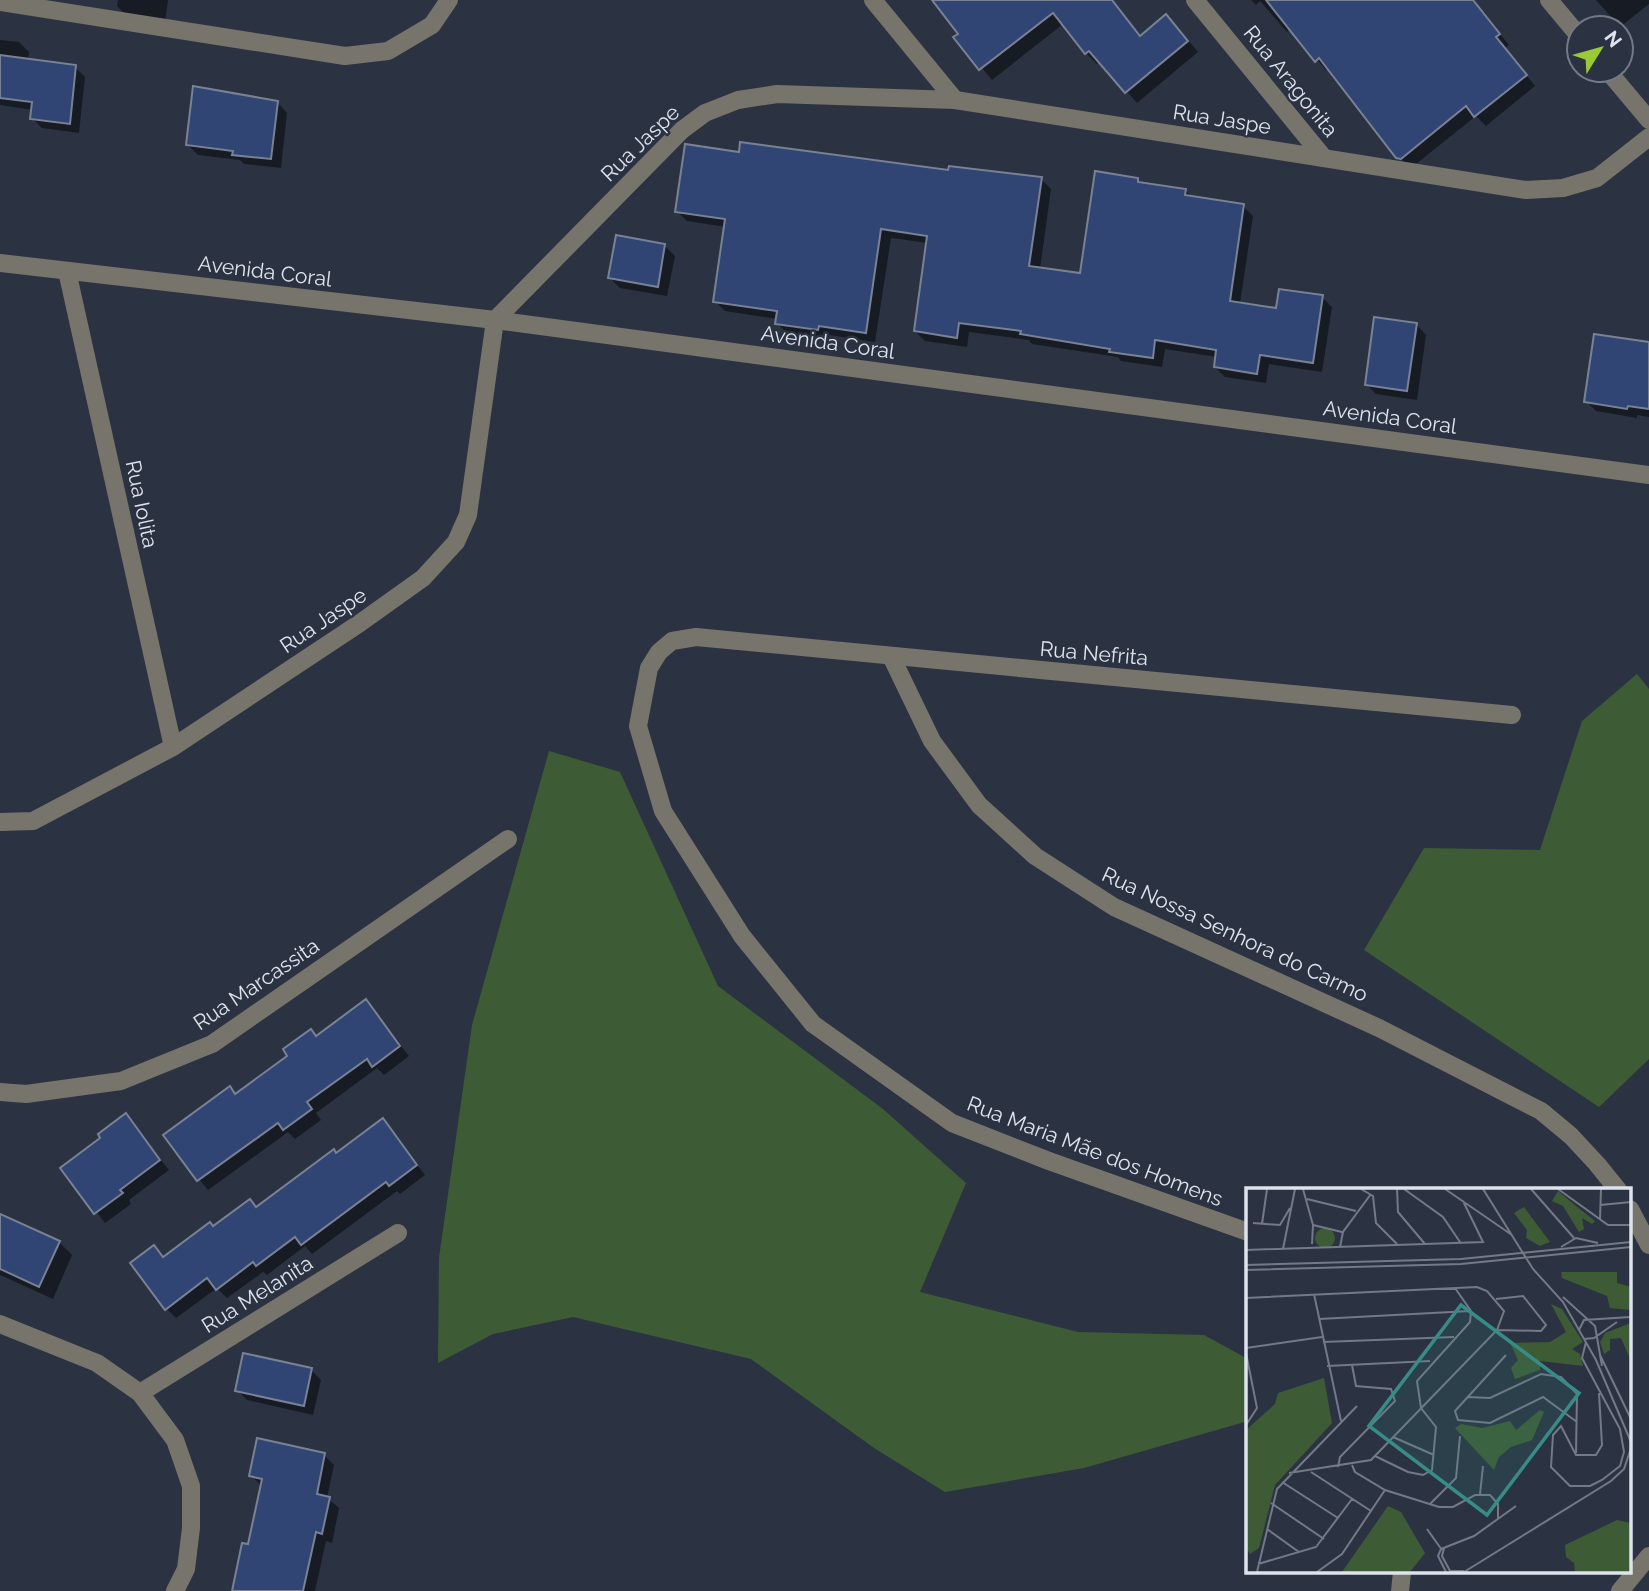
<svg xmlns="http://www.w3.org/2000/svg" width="1649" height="1591" viewBox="0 0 1649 1591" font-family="Raleway,sans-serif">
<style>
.green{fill:#3d5c35}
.shadow{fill:#0007}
.building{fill:#304574;stroke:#798295;stroke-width:2}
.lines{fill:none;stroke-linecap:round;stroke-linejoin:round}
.minor{stroke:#77746b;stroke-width:18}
.labels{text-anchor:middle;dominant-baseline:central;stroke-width:5;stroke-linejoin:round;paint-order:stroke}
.street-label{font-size:21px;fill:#dee3ed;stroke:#2b3342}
.inset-road{fill:none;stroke:#737986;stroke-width:2}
.view{fill:#388c87;fill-opacity:0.15;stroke:#388c87;stroke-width:3.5}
.inset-edge{fill:none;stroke:#dee3ed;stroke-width:3.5}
</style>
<rect width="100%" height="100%" fill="#2b3342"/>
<g class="green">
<path d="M1637,674L1649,689V1059L1599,1107L1364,950L1424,848L1540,850L1582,721Z"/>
<path d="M549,751L620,772L718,986L883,1109L966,1183L920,1292L1078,1332L1204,1335L1248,1359V1421L1084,1468L945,1492L874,1448L751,1359L573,1317L493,1334L438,1363L439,1258L472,1025Z"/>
</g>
<g class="shadow">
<path d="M118,0H168L165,21L128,17L117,6Z"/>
<path d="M934,0H1112L1141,37L1177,27L1198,52L1137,103L1100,61L1097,64L1086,53L1063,24L992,80L956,37L960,34Z"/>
<path d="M1251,0H1472L1509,45L1505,48L1535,86L1486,126L1476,116L1411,168L1408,167L1329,68L1326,70L1291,29L1287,32L1260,1L1256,5Z"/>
<path d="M1596,0H1649V4L1620,27Z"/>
<path d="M0,40L19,42L29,52L28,61L75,67L85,77L79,133L42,128L32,118L33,110L0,105Z"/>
<path d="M277,102L287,113L281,168L244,164L240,160L198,155L188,145Z"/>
<path d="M740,154L1041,179L1051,189L1040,269L1082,275L1137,179L1142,184L1185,190L1193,198L1243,206L1253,216L1240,304L1278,310L1322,297L1332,307L1322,372L1269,364L1266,383L1225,377L1215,367L1217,357L1165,349L1162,367L1121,361L1118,357L1032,344L1029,340L969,332L967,347L925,341L915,331L928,243L891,238L875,342L829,335L828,339L787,333L777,323L778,319L725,311L715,301L726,227L687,221L677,211Z"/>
<path d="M665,246L675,256L667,296L620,288L610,278Z"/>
<path d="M1417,325L1426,335L1417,400L1376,394L1366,384Z"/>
<path d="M1649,343V417L1637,415V418L1596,411L1586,401Z"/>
<path d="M366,1002L409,1056L384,1075L377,1068L316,1113L321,1120L295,1139L288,1132L208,1190L165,1136L236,1095Z"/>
<path d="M126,1116L169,1170L129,1200L131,1204L105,1223L62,1168L103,1138Z"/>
<path d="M383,1121L425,1175L400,1194L397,1191L312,1254L305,1246L267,1275L263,1272L227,1298L217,1288L176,1318L166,1308L154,1248L164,1258L213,1228L257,1208Z"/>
<path d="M0,1216L59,1242L72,1255L53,1299L0,1275Z"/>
<path d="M311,1370L321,1380L313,1415L247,1400L237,1390Z"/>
<path d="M324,1455L334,1465L327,1498L339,1508L332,1543L326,1541L315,1591H233L249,1546L262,1486L250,1475Z"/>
</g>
<g class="building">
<path d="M932,0H1112L1140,36L1166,14L1188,41L1125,93L1089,51L1085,54L1053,13L979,70L953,37L958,34Z"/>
<path d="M1266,0H1473L1500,34L1496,37L1527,75L1474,117L1466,106L1401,159L1396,158L1319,58L1315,62Z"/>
<path d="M0,55L76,65L70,124L30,119L32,102L0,98Z"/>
<path d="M193,86L278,101L271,159L232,155L233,151L186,145Z"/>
<path d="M740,142L948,170L949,166L1042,177L1029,266L1080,273L1095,171L1138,178V182L1186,189L1185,195L1244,204L1230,301L1276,308L1279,289L1323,295L1313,363L1260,355L1257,374L1214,367L1216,350L1155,340L1153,358L1109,352L1110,349L1020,334L1021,331L959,323L957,338L914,331L927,236L881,229L866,333L819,326L818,330L775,324L777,311L713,302L725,219L675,212L685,144L739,152Z"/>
<path d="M616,235L665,244L658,287L608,278Z"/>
<path d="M1374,317L1417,323L1407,391L1365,385Z"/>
<path d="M1594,334L1649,342V409L1628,406L1627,409L1584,402Z"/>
<path d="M366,999L400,1046L372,1067L367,1059L307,1102L312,1109L283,1130L278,1123L197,1181L163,1135L230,1086L235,1094L287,1056L283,1049L311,1029L316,1036Z"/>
<path d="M126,1113L160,1160L120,1190L123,1193L94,1214L60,1168L100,1138L98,1134Z"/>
<path d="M383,1118L417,1165L389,1186L386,1182L301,1245L295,1237L256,1266L253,1262L216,1290L207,1278L165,1310L130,1263L154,1245L163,1257L210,1222L213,1226L250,1199L256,1207L334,1149L336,1153Z"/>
<path d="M0,1214L60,1241L39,1287L0,1269Z"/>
<path d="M243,1353L312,1368L304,1406L235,1391Z"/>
<path d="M257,1438L325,1453L317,1494L330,1497L322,1534L316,1532L303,1591H232L242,1543L248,1544L262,1479L249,1476Z"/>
</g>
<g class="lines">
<g class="minor">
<path d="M873,0L955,100"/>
<path d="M1195,0L1324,158"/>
<path d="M1549,0L1579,36"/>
<path d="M0,2L345,56L388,51L432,25L449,0"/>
<path d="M1607,70L1649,120"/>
<path d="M0,263L495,320L1649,475"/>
<path d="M67,271L173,747"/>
<path d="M891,656L932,741L979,805L1035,856L1114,907L1379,1028L1541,1111L1571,1136L1597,1164L1618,1190"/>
<path d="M0,822L33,821L173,747L360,623L423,578L456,542L468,515L495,320L682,130L705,113L738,100L777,94L955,100L1526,190L1563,188L1597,178L1649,137"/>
<path d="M0,1092L26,1094L121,1081L212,1044L508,839"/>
<path d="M1630,1209L1649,1245"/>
<path d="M1248,1232L1049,1161L952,1123L813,1024L742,936L663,811L638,726L649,668L659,652L672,641L696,637L1512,715"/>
<path d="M0,1324L97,1363L140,1393L175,1440L191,1486V1528L186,1569L175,1591"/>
<path d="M140,1393L398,1233"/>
<path d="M1400,1591L1402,1572"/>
<path d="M1620,1591L1649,1556"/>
</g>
</g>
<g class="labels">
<g class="street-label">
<text transform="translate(1291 81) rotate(51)">Rua Aragonita</text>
<text transform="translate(1222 119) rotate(9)">Rua Jaspe</text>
<text transform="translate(640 143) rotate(-44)">Rua Jaspe</text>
<text transform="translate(265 271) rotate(7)">Avenida Coral</text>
<text transform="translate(828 342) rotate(8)">Avenida Coral</text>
<text transform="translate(1390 417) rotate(8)">Avenida Coral</text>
<text transform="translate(142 504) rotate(78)">Rua Iolita</text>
<text transform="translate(323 620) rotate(-34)">Rua Jaspe</text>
<text transform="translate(1094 653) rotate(5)">Rua Nefrita</text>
<text transform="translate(1235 934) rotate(25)">Rua Nossa Senhora do Carmo</text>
<text transform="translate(256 984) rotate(-34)">Rua Marcassita</text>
<text transform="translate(1095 1151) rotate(21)">Rua Maria Mãe dos Homens</text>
<text transform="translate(257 1294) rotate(-32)">Rua Melanita</text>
</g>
</g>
<g transform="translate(1246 1188)">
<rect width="385" height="385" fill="#2b3342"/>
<path d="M312,3L330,18L349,33L346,36L336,30L338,41L333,44L317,18L306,13ZM278,19L304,54L294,58L280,50L281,42L268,25ZM69 50a10 10 0 1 1 20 0a10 10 0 1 1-20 0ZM315,84H371V95L385,99V122L364,120L361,108L316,90ZM305,116L316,121L337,154L326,161L334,166L337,178L294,173V182L269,191L265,180L272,172L264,155L304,154L320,144ZM385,135V173L375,150L364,151V162L358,166L354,154L359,145ZM78,190L86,235L29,297L13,360L4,366L0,360V242L29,216L32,205ZM294,222L298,224L286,252L265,259L253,269L248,282L209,240L215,236L236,240L264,233L270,242ZM142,318L155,324L179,365L164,384H96ZM371,332L385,335V384H329L328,375L320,369L319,357Z" fill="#3d5c35"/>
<path class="inset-road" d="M57,1L67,37L66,56M115,1L127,8L130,35L151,56M151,1L152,24L179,56M158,1L197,29L214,54M199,1L266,47M237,1L287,81L317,114L350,172L385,254M285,1L328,50M312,1L362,37H385M61,11L110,23M354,17L385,14M354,31L355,1M7,35L34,37L44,20M16,36L21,1M67,37L96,44M94,59L97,44L125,6M315,59L330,50L352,55M37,61L49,1M0,62L237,54L217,13M0,77L215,71L385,54M0,82L215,76L385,59M68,106L95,233M317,109L349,138L356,178M0,110L231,99L241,103L258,123L251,142L125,272L43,285M250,111L277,108L300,137L295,143L251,142M73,131L224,123M333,142L338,132L384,129M338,151L348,150L371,134M77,154L208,149M340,154L336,170L374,241L378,264L374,278L356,292L344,298H324L305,279L307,247L315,238L330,267H350L356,257L353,205M0,160L76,149M0,165L11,220L0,237M260,167L209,223L212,232L244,235L297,209L331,234M354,167L385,231M81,178L184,173M221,209L244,210L295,186L315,189L331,206L330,265M147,249L188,267M129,268L162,284L177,287L186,282L190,239L175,220L171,193L224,134L225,123L209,100M106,277L109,284L139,302L193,319H207L229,307H244L252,316V331M92,279L94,269L149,213L145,201L110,198L106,177M65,284L125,323M36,294L92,330M234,306L237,278M25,315L78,351M184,316L210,290L214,248M21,341L53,364M181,341L196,362M198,360L196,368L204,383H218M195,361L228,348L270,318M195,361L192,368L200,384M12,376L70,359L106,311M11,384L31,301L111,218M71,384L96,366L139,302M218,384L365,293L378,281L385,260"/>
<path class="view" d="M215,117L333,205L241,327L123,238Z"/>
<rect width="385" height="385" class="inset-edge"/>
</g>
<g transform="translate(1600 49) rotate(53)"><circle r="33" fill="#2b3342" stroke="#737986" stroke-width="2"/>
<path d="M0-5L12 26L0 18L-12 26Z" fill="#98cb36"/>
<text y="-10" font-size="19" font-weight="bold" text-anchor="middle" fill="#dee3ed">N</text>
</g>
</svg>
